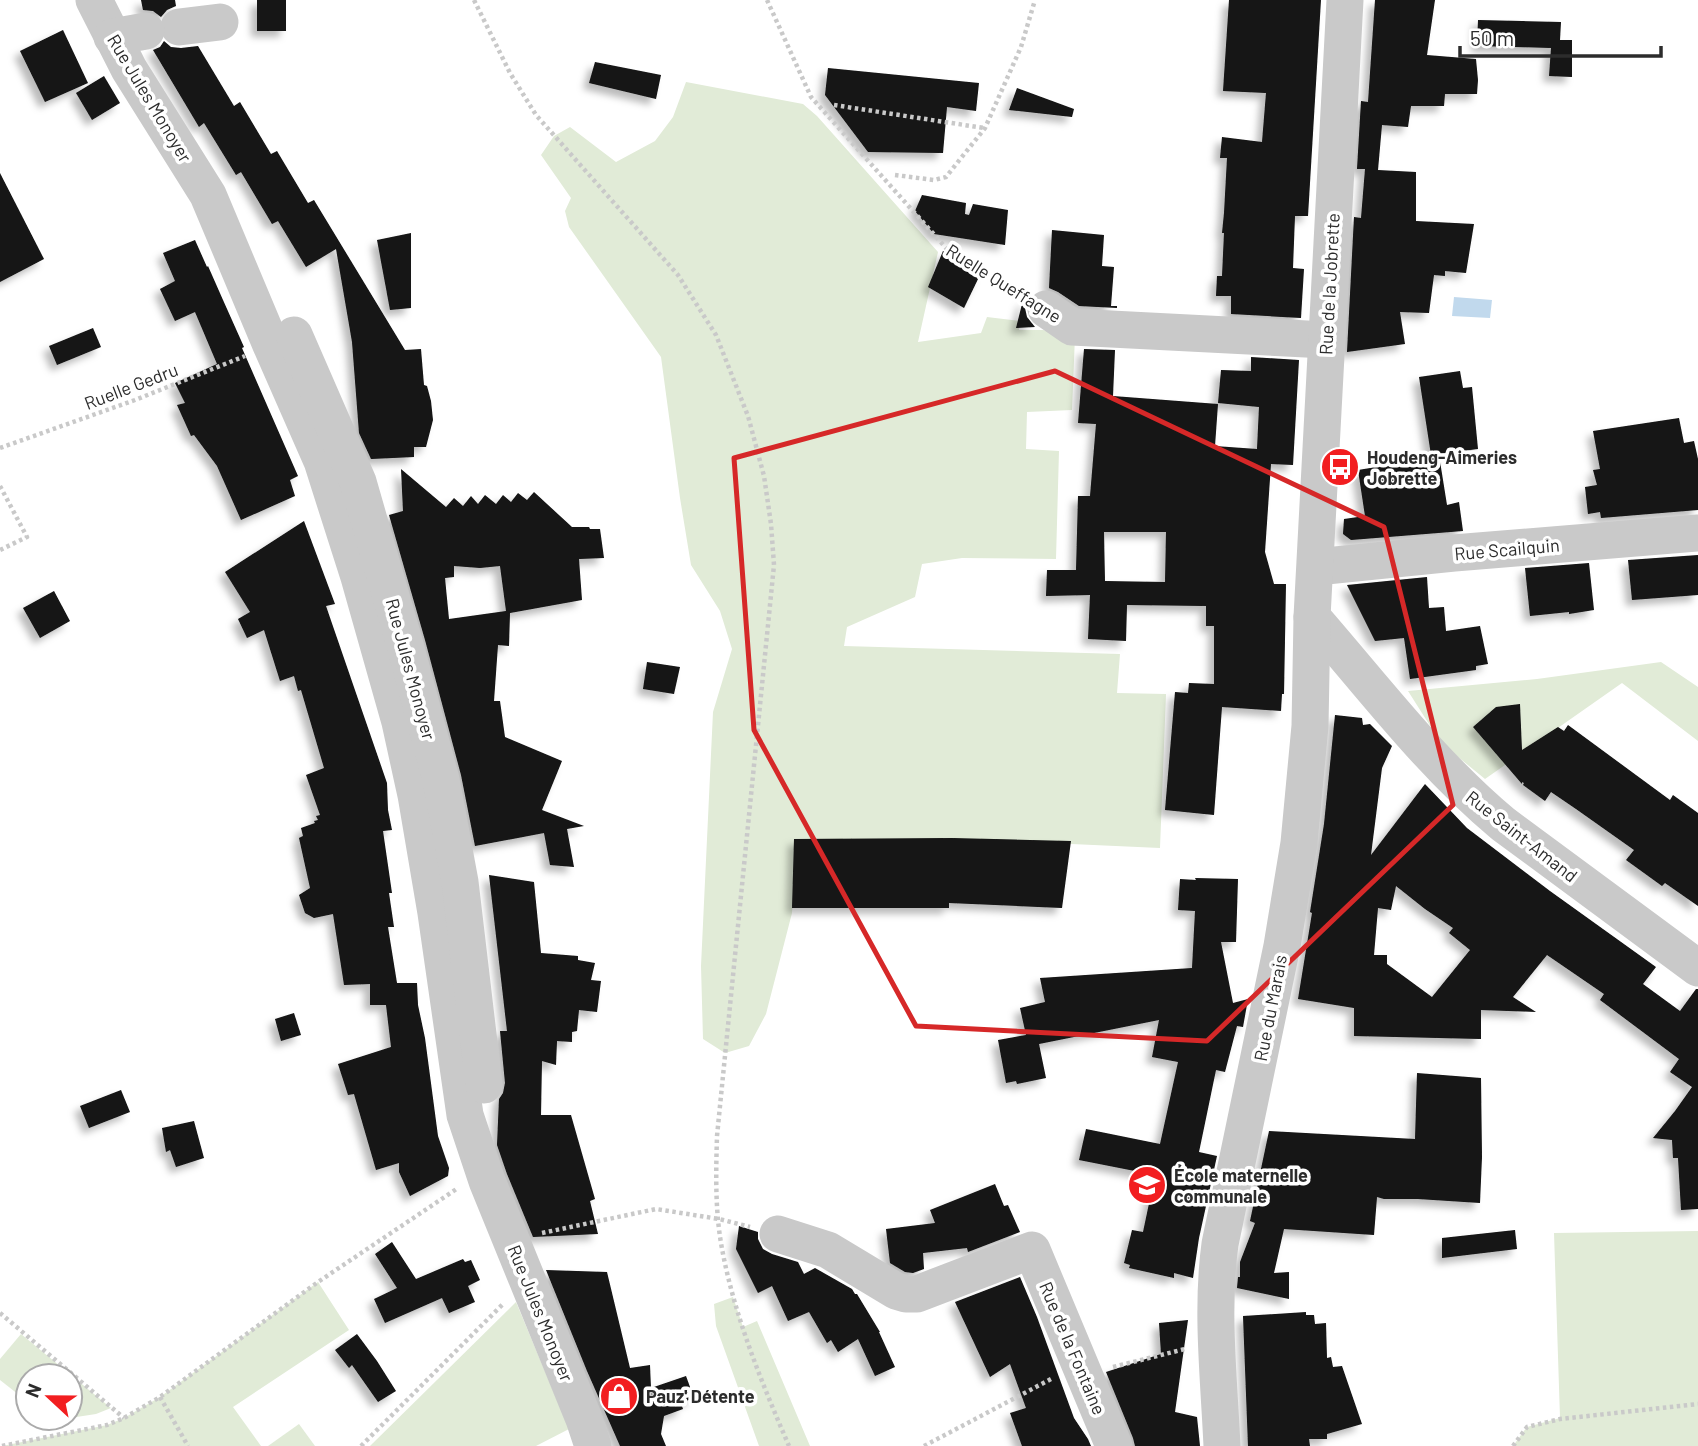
<svg xmlns="http://www.w3.org/2000/svg" width="1698" height="1446" viewBox="0 0 1698 1446" font-family="Barlow,sans-serif">
<style>
.green{fill:#e1ebd7}
.water{fill:#c1d9ed}
.building{fill:#131313;fill-rule:evenodd;filter:url(#shadow)}
.lines{fill:none;stroke-linecap:round;stroke-linejoin:round}
.path{stroke:#c9c9c9;stroke-width:4.5;stroke-dasharray:3.5 3.5;stroke-linecap:butt}
.minor{stroke:#c9c9c9;stroke-width:37}
.marked{fill:none;stroke:#d62828;stroke-width:5;stroke-linejoin:round}
.labels{text-anchor:middle;dominant-baseline:central;stroke-width:7;stroke-linejoin:round;paint-order:stroke}
.street-label{font-size:18px;fill:#2c2c2c;stroke:#fff}
.poi-label{font-size:18px;font-weight:bold;fill:#2c2c2c;stroke:#fff;text-anchor:start}
</style>
<defs>
<filter id="shadow"><feDropShadow dx="-6" dy="6" stdDeviation="3.5" flood-color="#0004"/></filter>
</defs>
<rect width="100%" height="100%" fill="#fff"/>
<g class="green">
<path d="M686,82L803,104L817,116L938,252L918,342L981,333L987,317L1020,321L1019,330H1043L1075,336L1072,410L1027,412L1026,449L1059,451L1056,559L962,558L922,564L915,597L847,627L844,646L1120,654L1117,693L1166,694L1160,848L958,839L797,845L792,913L766,1014L749,1046L725,1053L703,1039L701,966L713,712L732,649L720,611L691,565L680,498L661,357L569,227L565,211L571,198L541,155L554,136L570,127L616,162L655,141L673,117Z"/>
<path d="M1661,662L1698,687V741L1622,683L1485,779L1441,743L1408,691L1537,679Z"/>
<path d="M1698,1231V1446H1513L1527,1427L1560,1418L1554,1233Z"/>
<path d="M318,1282L349,1330L233,1407L261,1446H2L107,1425L124,1418L160,1397Z"/>
<path d="M733,1297L743,1327L757,1321L810,1446H759L716,1326L714,1304Z"/>
<path d="M516,1302L569,1429L536,1446H370Z"/>
<path d="M21,1334L111,1408L96,1414L70,1418V1376H28V1402L0,1380V1359Z"/>
<path d="M299,1424L315,1446H268Z"/>
</g>
<path class="water" d="M1454,297L1492,300L1490,318L1452,316Z"/>
<g class="building">
<path d="M141,0H175L176,6L167,10L161,17L153,11L143,10Z"/>
<rect x="257" y="0" width="29" height="31"/>
<path d="M1229,0H1321L1308,216H1295L1293,268L1304,269L1301,318L1231,314V296H1216L1217,276H1222L1224,233H1222L1224,213L1227,158H1220L1222,137L1262,142L1266,93L1223,91Z"/>
<path d="M1375,0H1435L1427,55L1476,59L1478,80L1477,94H1445L1444,106H1411L1408,127L1382,125L1378,170L1416,172V221L1474,224L1466,273L1445,271V276L1434,275L1429,313L1400,312L1405,344L1347,352L1354,217L1361,218L1365,169H1357L1361,101L1368,102Z"/>
<path d="M1478,20L1561,22L1560,40H1572V77L1549,76L1551,48L1477,46Z"/>
<path d="M63,30L88,83L45,102L20,51Z"/>
<path d="M164,41L171,47L181,48L198,46L234,106L240,102L271,154L277,151L308,203L314,200L405,350L421,349L424,385L427,386L431,401L433,420L426,447H414V457L371,459L359,433L352,342L336,249L306,267L278,221L272,224L241,172L236,175L204,123L199,127L153,50L160,47Z"/>
<path d="M595,62L661,75L656,99L589,83Z"/>
<path d="M828,68L979,83L976,111L947,107L943,153L868,152L825,95Z"/>
<path d="M104,76L120,103L92,120L76,93Z"/>
<path d="M1017,88L1074,109L1072,117L1009,110Z"/>
<path d="M0,173L44,259L0,282Z"/>
<path d="M922,195L966,203L965,214L969,215L973,204L1008,210L1005,245L934,234L915,211Z"/>
<path d="M1052,230L1104,235L1102,266L1114,267L1111,306H1117V308L1079,306L1058,292L1049,288Z"/>
<path d="M411,233V308L390,310L377,240Z"/>
<path d="M195,240L207,267L208,266L223,300L244,347L242,348L298,476L290,480L295,496L241,520L217,466L194,435L191,436L177,405L185,403L175,383L217,364L195,312L175,321L160,289L175,281L163,253Z"/>
<path d="M943,251L980,275L964,308L928,287Z"/>
<path d="M1023,300L1027,303L1025,308L1027,317L1035,327L1016,328Z"/>
<path d="M93,328L101,347L57,365L49,346Z"/>
<path d="M1084,349L1115,350L1113,396L1218,404L1215,446L1257,449L1259,407L1218,403L1221,370L1251,371V357L1299,360L1293,465L1271,464L1265,552L1274,584H1286L1284,694H1282L1281,711L1222,707L1214,815L1165,810L1175,692L1188,693L1189,683L1214,684V626H1206V606L1127,605L1126,641L1088,639L1090,595L1046,596L1047,570H1076L1078,496H1090L1096,424L1078,423ZM1104,532H1166L1165,582L1105,581Z"/>
<path d="M1460,371L1463,388L1472,387L1478,449L1431,455L1419,377Z"/>
<path d="M1679,418L1684,443L1694,441L1698,459V510L1601,518L1600,512L1588,514L1585,487L1597,485L1593,470L1600,469L1593,431Z"/>
<path d="M1439,455L1447,505L1459,502L1463,531L1351,540L1343,534L1344,519L1365,516L1358,470L1401,463V461Z"/>
<path d="M401,469L446,507L454,498L463,506L471,496L478,504L485,495L496,504L503,495L511,502L518,493L527,500L534,492L572,527H589L590,529H600L604,558L579,559L582,600L510,613L509,646L498,645L494,701H500L505,737L562,761L542,810L584,826L567,829L574,867L550,865L544,833L475,846L461,775L425,640L389,515L403,511ZM454,566L480,568L500,566L506,611L449,619L445,578L454,577Z"/>
<path d="M304,521L335,604L326,606L387,783L388,810L392,830L383,831L392,893H389L394,927H388L397,983H417L418,1005L425,1038L438,1136L449,1168L448,1176L410,1196L399,1172V1163L376,1170L354,1094L348,1095L338,1064L391,1047L386,1005H370V984L344,985L333,914L314,918L305,913L299,895L310,888L299,838L303,836L301,828L315,823L314,821L318,820L316,816L320,815L306,775L324,768L301,690L298,691L294,676L280,681L264,630L247,638L238,619L250,612L225,572Z"/>
<path d="M1698,555V595L1632,600L1628,560Z"/>
<path d="M1589,563L1594,610L1569,614V612L1530,616L1525,568Z"/>
<path d="M1427,577L1429,608L1444,607L1446,631L1480,626L1488,664L1476,666V670L1410,679L1404,638L1375,641L1347,585Z"/>
<path d="M54,591L70,621L40,638L23,608Z"/>
<path d="M647,662L680,667L674,694L643,689Z"/>
<path d="M1520,704L1522,750L1558,727L1564,731L1568,725L1670,800L1673,795L1698,813V906L1665,883L1662,886L1626,860L1634,850L1576,809L1551,792L1545,801L1523,785L1524,783L1522,782V784L1473,727L1496,707Z"/>
<path d="M1335,715L1362,718L1363,725L1370,724L1392,746L1382,768L1371,855L1425,784L1467,828L1550,891L1656,967L1643,984L1680,1011L1696,989H1698V1209L1681,1210L1678,1158H1673L1672,1140L1653,1138L1675,1111L1692,1087L1670,1072L1679,1059L1600,1000L1604,994L1547,955L1513,997L1536,1012L1481,1010V1039L1354,1036V1008L1298,999L1312,913L1310,912L1324,824ZM1396,886L1425,909L1453,928L1449,933L1470,950L1432,997L1387,964V955H1374L1378,908L1391,910Z"/>
<path d="M952,838L1071,841L1062,908L949,903V908H792L794,839Z"/>
<path d="M489,875L534,882L541,953L578,956V960L595,963L591,980L601,981L597,1012L579,1010L577,1031L572,1032V1042L557,1041L556,1065L542,1061L541,1115H571L595,1199L590,1201L598,1234L533,1237L507,1174L497,1145L499,1099L503,1093L505,1083L500,1031H507Z"/>
<path d="M1195,878L1238,879L1236,942H1221L1233,1003L1248,999L1243,1027L1237,1026L1225,1072L1216,1070L1204,1128L1199,1152L1217,1156L1199,1238L1193,1278L1174,1273V1278L1129,1268L1130,1265L1124,1263L1132,1230L1143,1232L1155,1175L1079,1160L1086,1129L1160,1144L1178,1062L1152,1057L1159,1020L1039,1044L1046,1078L1017,1084L1016,1081L1006,1083L998,1040L1026,1035L1020,1008L1045,1002L1040,978L1192,968L1195,911L1178,910L1180,879L1196,880Z"/>
<path d="M294,1013L301,1035L281,1041L275,1019Z"/>
<path d="M1417,1073L1481,1078L1482,1157L1480,1203L1418,1199H1384L1377,1197L1374,1235L1284,1229L1274,1273L1289,1272V1299L1237,1288L1238,1277H1240V1262L1255,1223L1250,1221L1269,1131L1415,1139Z"/>
<path d="M121,1090L130,1112L89,1128L80,1106Z"/>
<path d="M194,1121L204,1158L176,1167L170,1150L166,1152L162,1128Z"/>
<path d="M995,1184L1004,1206L1008,1205L1020,1232L968,1252L967,1248L923,1253L924,1269L913,1273L905,1272L890,1263L886,1229L935,1223L930,1210Z"/>
<path d="M739,1226L758,1232V1239L763,1249L772,1254L798,1262L804,1274L815,1268L852,1289L855,1294H857L880,1332H879L895,1367L875,1376L858,1339L838,1352L831,1340L827,1343L809,1312L788,1321L772,1286L758,1293L736,1249Z"/>
<path d="M1515,1230L1517,1249L1442,1258V1238Z"/>
<path d="M392,1242L416,1279L463,1259L465,1262L471,1260L480,1280L468,1286L475,1302L449,1313L442,1298L385,1323L374,1299L397,1288L375,1254Z"/>
<path d="M546,1270L607,1272L630,1368L650,1365L651,1388L686,1376L694,1398L681,1403L683,1409L664,1416L661,1434L666,1446H620L587,1371Z"/>
<path d="M1020,1277L1037,1317L1074,1418L1088,1439L1091,1446H1022L1010,1413L1026,1408L1010,1364L990,1377L955,1302Z"/>
<path d="M1306,1312V1315H1314L1315,1324L1326,1323L1327,1358L1331,1357L1333,1367L1342,1366L1362,1424L1327,1434V1439H1309L1310,1446H1248L1243,1316Z"/>
<path d="M1188,1320L1175,1412L1197,1417L1200,1446H1135L1133,1438L1106,1372L1161,1354L1159,1323Z"/>
<path d="M357,1334L377,1361L396,1391L378,1402L352,1365L349,1368L335,1350Z"/>
</g>
<g class="lines">
<g class="path">
<path d="M474,0L510,73L536,115L678,275L716,335L748,416L764,476L771,524L774,565L717,1136C716,1171 715,1208 721,1243C733,1313 761,1381 789,1446"/>
<path d="M767,0L811,97L947,249L1022,295"/>
<path d="M834,105L984,128"/>
<path d="M895,175L934,180L946,177L985,128L1021,47L1035,0"/>
<path d="M0,448L135,400L245,356"/>
<path d="M0,486L27,537L0,550"/>
<path d="M542,1233L656,1209L719,1219L750,1227"/>
<path d="M0,1313L124,1418"/>
<path d="M1113,1367L1185,1349"/>
<path d="M160,1397L188,1446"/>
<path d="M2,1446L107,1425L124,1418L160,1397L318,1282L458,1188"/>
<path d="M361,1446L504,1303"/>
<path d="M924,1446L1053,1378"/>
<path d="M1513,1446L1527,1427L1560,1419L1698,1404"/>
</g>
<g class="minor">
<path d="M94,0L129,69L208,195L271,345L322,461L359,577L400,722L416,795L436,913L465,1115L487,1181L584,1419L593,1446"/>
<path d="M179,27L220,22"/>
<path d="M112,37L146,31"/>
<path d="M1046,309L1072,327L1326,340"/>
<path d="M294,335L358,482L405,645L441,780L460,882L484,1085"/>
<path d="M1316,567L1454,553L1698,533"/>
<path d="M1312,617C1374,688 1430,763 1503,824L1698,968"/>
<path d="M778,1234L828,1250L896,1291L906,1294H917L1032,1250L1114,1446"/>
<path d="M1222,1446C1219,1379 1211,1310 1220,1244L1282,946L1299,843L1310,726L1312,617L1345,0"/>
</g>
</g>
<path class="marked" d="M1055,371L1384,527L1453,805L1207,1041L916,1026L754,730L734,458Z"/>
<defs>
<symbol id="bus-disc" viewBox="-11 -11 22 22"><circle r="9.5" fill="#f21e20" stroke="#fff"/><path d="M-5-6H5V4H4V6H2V4H-2V6H-4V4H-5ZM-3.5-4V0h7V-4ZM-3.5 1.2v1.5H-2V1.2ZM2 1.2v1.5H3.5V1.2Z" fill="#fff"/></symbol>
<symbol id="school-disc" viewBox="-11 -11 22 22"><circle r="9.5" fill="#f21e20" stroke="#fff"/><path d="M0-5L7-2L0 1L-7-2ZM-4 1L0 2.5L4 1V4Q0 6-4 4Z" fill="#fff"/></symbol>
<symbol id="shop-disc" viewBox="-11 -11 22 22"><circle r="9.5" fill="#f21e20" stroke="#fff"/><path d="M-5-2.5h2.3a2.7 3.5 0 0 1 5.4 0H5L5.5 6h-11ZM-1.5-2.5h3a1.5 2.3 0 0 0-3 0Z" fill="#fff"/></symbol>
</defs>
<g fill-rule="evenodd">
<use href="#bus-disc" x="1318" y="445" width="44" height="44"/>
<use href="#school-disc" x="1125" y="1163" width="44" height="44"/>
<use href="#shop-disc" x="597" y="1374" width="44" height="44"/>
</g>
<g class="labels">
<g class="street-label">
<text transform="translate(150 98) rotate(59)">Rue Jules Monoyer</text>
<text transform="translate(1004 283) rotate(32)">Ruelle Queffagne</text>
<text transform="translate(1329 284) rotate(-87)">Rue de la Jobrette</text>
<text transform="translate(131 386) rotate(-21)">Ruelle Gedru</text>
<text transform="translate(1507 549) rotate(-5)">Rue Scailquin</text>
<text transform="translate(411 669) rotate(75)">Rue Jules Monoyer</text>
<text transform="translate(1522 836) rotate(38)">Rue Saint-Amand</text>
<text transform="translate(1270 1008) rotate(-79)">Rue du Marais</text>
<text transform="translate(541 1313) rotate(68)">Rue Jules Monoyer</text>
<text transform="translate(1073 1348) rotate(67)">Rue de la Fontaine</text>
</g>
<g class="poi-label">
<text x="1367" y="457">Houdeng-Aimeries<tspan x="1367" dy="21">Jobrette</tspan></text>
<text x="1174" y="1175">École maternelle<tspan x="1174" dy="21">communale</tspan></text>
<text x="646" y="1396">Pauz' Détente</text>
</g>
</g>
<g transform="translate(49 1397) rotate(292)"><circle r="33" fill="#ffffff" stroke="#ababab" stroke-width="2"/>
<path d="M0-5L12 26L0 18L-12 26Z" fill="#f21e20"/>
<text y="-10" font-size="19" font-weight="bold" text-anchor="middle" fill="#2c2c2c">N</text>
</g>
<path d="M1460 46v10h201v-10" fill="none" stroke="#2c2c2c" stroke-width="3.5"/>
<text x="1470" y="46" font-size="21" fill="#2c2c2c" stroke="#ffffff" stroke-width="5" paint-order="stroke">50 m</text>
</svg>
